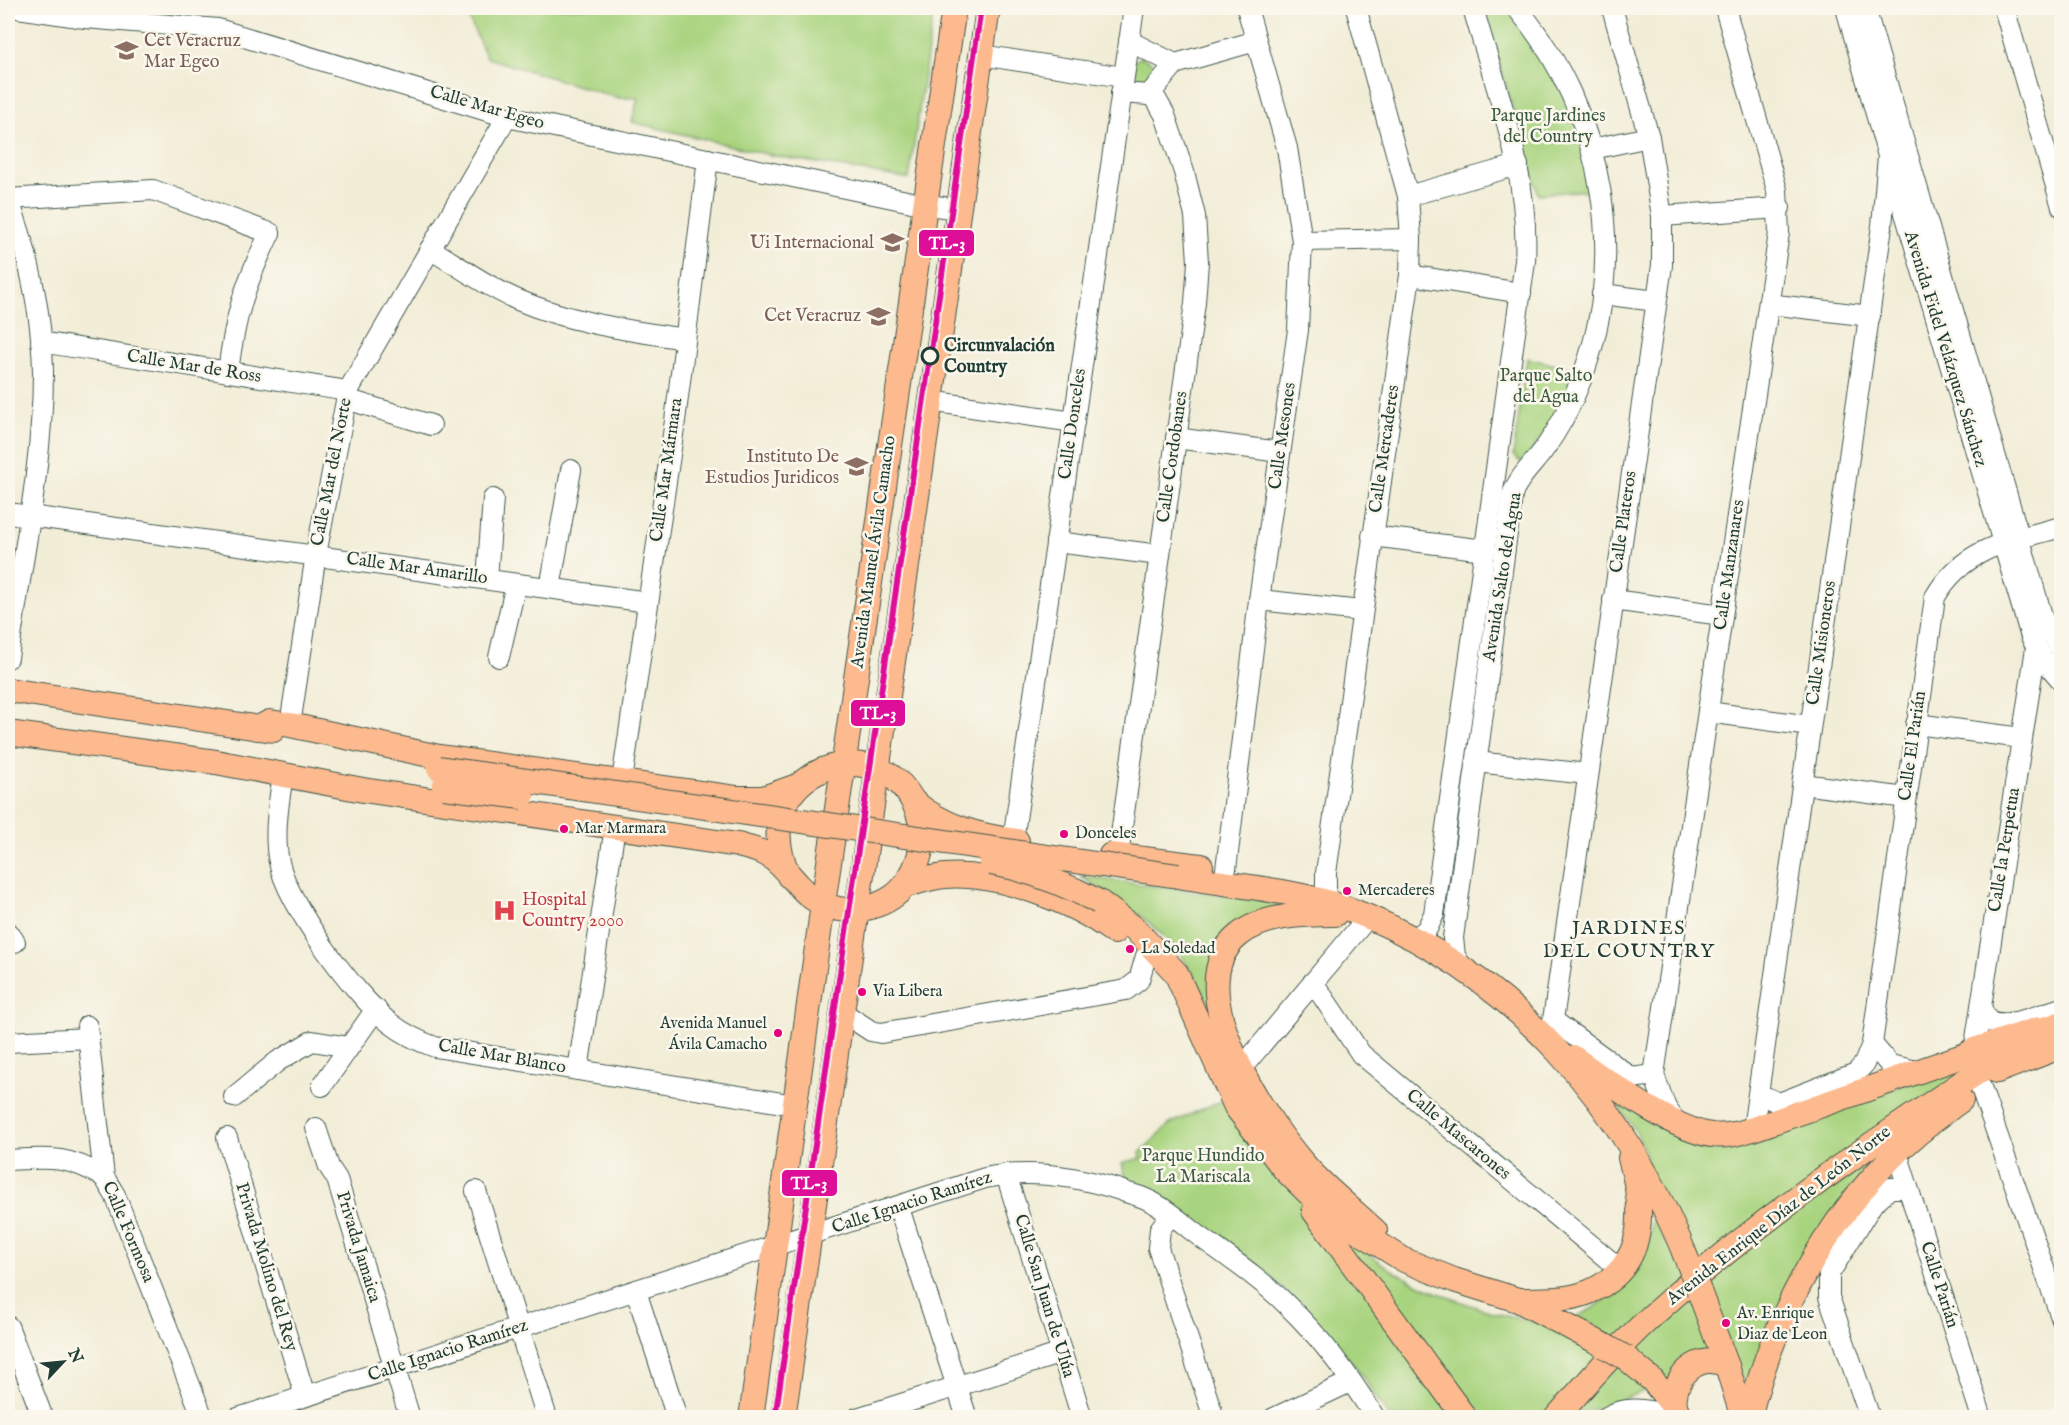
<svg xmlns="http://www.w3.org/2000/svg" width="2069" height="1425" viewBox="0 0 2069 1425" font-family="'IM FELL English',serif">
<style>
.green{fill:#a9d47f;stroke:#64885a;stroke-width:1.5}
.lines{fill:none;stroke-linecap:round;stroke-linejoin:round}
.minor-casing{stroke:#3f574c;stroke-width:22}
.major-casing{stroke:#3f574c;stroke-width:26}
.highway-casing{stroke:#3f574c;stroke-width:31}
.minor{stroke:#fff;stroke-width:20}
.major{stroke:#fcba8e;stroke-width:24}
.highway{stroke:#fcba8e;stroke-width:28}
.major-bridge-casing{stroke:#3f574c;stroke-width:26;stroke-linecap:butt}
.major-bridge{stroke:#fcba8e;stroke-width:24}
.metro-1-casing{stroke:#fbf7ec;stroke-width:10}
.metro-1{stroke:#dd0e98;stroke-width:6}
.stop-dot{fill:#fbf7ec;stroke:#1f3d34;stroke-width:3}
.bus-dot{fill:#e5007d;stroke:#fbf7ec;stroke-width:2}
.labels{text-anchor:middle;dominant-baseline:central;stroke-width:5;stroke-linejoin:round;paint-order:stroke}
.bus-label{font-size:16px;fill:#1f3d34;stroke:#fbf7ec;text-anchor:start}
.education-label{font-size:18px;fill:#785e54;stroke:#fbf7ec;text-anchor:end}
.street-label{font-size:18px;fill:#1f3d34;stroke:#fbf7ec}
.park-label{font-size:18px;fill:#3b5b43;stroke:#fbf7ec}
.stop-label{font-size:18px;font-weight:bold;fill:#1f3d34;stroke:#fbf7ec;text-anchor:start}
.health-label{font-size:18px;fill:#be3a42;stroke:#fbf7ec;text-anchor:start}
.neighbourhood-label{font-size:20px;letter-spacing:1.5px;fill:#1f3d34;stroke:#fbf7ec}
.line-badge{stroke:#fbf7ec;stroke-width:2}
.badge-label{font-size:16px;text-anchor:middle;font-weight:bold;fill:#fff}
</style>
<rect width="100%" height="100%" fill="#fbf7ec"/>
<filter id="ink" filterUnits="userSpaceOnUse"><feTurbulence type="fractalNoise" baseFrequency=".0167" numOctaves="2"/><feDisplacementMap in="SourceGraphic" scale="12" xChannelSelector="R" yChannelSelector="G"/><feConvolveMatrix kernelMatrix="1 2 1 2 8 2 1 2 1" color-interpolation-filters="sRGB"/></filter>
<filter id="wash" filterUnits="userSpaceOnUse"><feTurbulence type="fractalNoise" baseFrequency=".008" numOctaves="4" result="noise"/><feDisplacementMap in="SourceGraphic" scale="24" xChannelSelector="R" yChannelSelector="G"/><feGaussianBlur stdDeviation="1.35" result="paint"/><feColorMatrix in="noise" values="0 0 0 0 0 0 0 0 0 0 0 0 0 0 0 0 0 1.4 0 .05"/><feComposite in="paint" operator="in"/></filter>
<g filter="url(#wash)">
<rect width="100%" height="100%" fill="#f2edd7"/>
<g class="green">
<path d="M464,8H934L909,179L770,155L632,122L638,98H618L487,58Z"/>
<path d="M1483,8H1508L1523,23L1576,117L1592,190L1538,194Z"/>
<path d="M1141,57L1151,62L1158,72L1152,87L1132,86L1134,62Z"/>
<path d="M1527,358L1578,370L1560,414L1522,463L1513,456Z"/>
<path d="M1079,876L1260,900L1296,911L1232,932L1215,1017C1207,1001 1200,982 1189,967C1163,927 1120,899 1079,876Z"/>
<path d="M1963,1061L1971,1063L1853,1196L1750,1394L1735,1366L1671,1380L1602,1408L1550,1417H1389L1359,1371L1313,1316L1257,1265L1155,1195L1127,1184L1122,1163L1141,1158L1140,1153L1170,1124L1227,1098C1275,1153 1334,1237 1397,1273C1432,1293 1507,1322 1547,1322C1600,1323 1652,1261 1653,1210C1654,1192 1648,1166 1643,1148C1637,1125 1608,1095 1593,1078L1748,1142L1779,1133Z"/>
</g>
</g>
<g filter="url(#ink)">
<g class="lines">
<defs>
<g id="minor">
<path d="M18,8L85,18L218,29L507,117L921,204L958,209"/>
<path d="M1846,8L1888,156L2031,637L2043,659L2062,681"/>
<path d="M1865,8L2043,619L2062,652"/>
<path d="M2004,8L2062,207"/>
<path d="M1129,41L1175,64"/>
<path d="M981,55L1123,77"/>
<path d="M1149,95L1175,64L1256,41"/>
<path d="M1592,149L1649,137"/>
<path d="M1408,196L1518,165"/>
<path d="M8,198C28,252 42,314 43,372C43,467 21,564 8,658"/>
<path d="M8,199L153,190L270,233C245,284 235,315 228,372"/>
<path d="M1662,216L1780,208"/>
<path d="M1302,241L1411,239"/>
<path d="M430,249C459,266 487,287 518,300C572,323 628,330 685,339"/>
<path d="M1410,275L1521,293"/>
<path d="M1602,294L1656,301"/>
<path d="M1769,304L1870,316"/>
<path d="M41,342L348,391"/>
<path d="M346,399L431,425"/>
<path d="M930,401L1074,422"/>
<path d="M1176,438L1280,452"/>
<path d="M8,513L648,602"/>
<path d="M1372,536L1485,550"/>
<path d="M1056,542L1160,555"/>
<path d="M487,579L493,499"/>
<path d="M550,588L571,470"/>
<path d="M1259,600L1361,611"/>
<path d="M1613,600L1722,615"/>
<path d="M499,657L516,584"/>
<path d="M1708,712L1810,726"/>
<path d="M1916,724L2022,738"/>
<path d="M290,725L316,554L348,391L507,117"/>
<path d="M1476,762L1588,774"/>
<path d="M283,774C279,802 273,834 279,862C288,905 355,996 390,1023C404,1034 418,1041 435,1047L795,1105"/>
<path d="M622,781L675,421L708,159"/>
<path d="M1803,784L1906,798"/>
<path d="M1013,840L1134,8"/>
<path d="M1118,856L1195,303L1198,262L1195,216L1184,172L1165,115L1156,99L1149,95L1121,93"/>
<path d="M1226,869L1259,600L1298,330L1302,241L1287,148L1247,8"/>
<path d="M1326,895V873L1410,275L1411,239L1408,196L1356,8"/>
<path d="M8,932L15,942"/>
<path d="M1416,938L1427,929L1434,914L1525,261C1530,174 1496,90 1473,8"/>
<path d="M1463,968L1455,956L1453,938L1512,496C1517,478 1534,464 1545,448C1557,431 1568,411 1576,392C1632,264 1605,113 1517,8"/>
<path d="M1313,982L1361,1054L1621,1270"/>
<path d="M1981,1007C1983,1011 1985,1017 1988,1020C1999,1032 2047,1012 2062,1008"/>
<path d="M842,1012L871,1031L881,1033L1126,990L1139,980L1146,956"/>
<path d="M1554,1021L1632,1078L1654,1075"/>
<path d="M87,1026L104,1177L115,1195L203,1418"/>
<path d="M1550,1041L1662,265V216L1649,137L1612,8"/>
<path d="M8,1042L89,1038"/>
<path d="M1872,1044L1890,1065L1917,1071"/>
<path d="M1974,1052L2036,648"/>
<path d="M578,1070L615,827"/>
<path d="M1240,1070L1368,917"/>
<path d="M1980,1085L2062,1320"/>
<path d="M322,1086L376,1009"/>
<path d="M1759,1094L1779,1103L1787,1100L1856,1073L1864,1064L1872,1044L1935,597C1964,547 2009,541 2062,527"/>
<path d="M234,1097L278,1061L312,1041L349,1047"/>
<path d="M1677,1123L1666,1108L1654,1075L1779,233L1777,190L1725,8"/>
<path d="M316,1128L329,1167L337,1179L410,1418"/>
<path d="M1753,1129L1882,226L1888,156"/>
<path d="M227,1138L305,1396"/>
<path d="M1897,1153L1982,1418"/>
<path d="M8,1160C48,1158 67,1155 104,1177"/>
<path d="M1006,1174L1082,1418"/>
<path d="M476,1191L547,1418"/>
<path d="M899,1208L967,1418"/>
<path d="M1171,1215L1160,1229L1158,1248L1214,1418"/>
<path d="M636,1291L677,1418"/>
<path d="M8,1326L43,1418"/>
<path d="M238,1418L985,1178C1031,1169 1076,1176 1120,1190C1130,1194 1141,1196 1150,1201C1169,1210 1185,1226 1202,1238C1231,1259 1262,1280 1288,1306C1321,1338 1351,1378 1375,1418"/>
<path d="M857,1418L1062,1353"/>
<path d="M1274,1418L1350,1382"/>
<path d="M1605,1418C1630,1402 1654,1413 1682,1417"/>
<path d="M1870,1418L1829,1297V1274L1873,1203L1890,1188H1907"/>
</g>
<g id="major">
<path d="M8,690L273,730"/>
<path d="M258,728L270,722L290,725L439,757L736,798H763L797,786"/>
<path d="M8,733L216,762L363,790L738,845C748,848 759,850 768,855C795,873 802,903 839,909C863,913 894,903 907,882C921,861 927,838 918,813C884,719 739,772 789,876"/>
<path d="M914,802C945,827 978,836 1017,841"/>
<path d="M1111,855L1201,866"/>
<path d="M1178,876C1229,885 1294,890 1343,907C1511,968 1629,1107 1692,1272"/>
<path d="M904,886C918,882 931,877 945,876C997,872 1073,901 1114,932"/>
<path d="M1099,902L1134,928L1176,973L1236,1107L1285,1170L1328,1212L1404,1260L1454,1280L1518,1300L1605,1346"/>
<path d="M1335,914C1304,914 1264,915 1239,935C1175,985 1265,1119 1302,1162C1323,1187 1351,1208 1375,1231"/>
<path d="M1574,1058C1605,1080 1674,1131 1712,1135C1726,1137 1739,1133 1753,1129L1974,1052"/>
<path d="M1997,1071L2062,1046"/>
<path d="M1314,1211L1465,1418"/>
<path d="M1699,1291L1727,1366L1743,1418"/>
<path d="M1521,1300C1543,1299 1568,1301 1589,1292C1648,1267 1645,1209 1630,1158"/>
<path d="M1626,1358L1652,1380L1678,1412"/>
<path d="M1675,1407C1671,1377 1699,1350 1727,1366"/>
<path d="M751,1418L823,904L954,8"/>
<path d="M783,1418L988,8"/>
<path d="M1556,1418C1590,1379 1624,1340 1663,1306C1779,1202 1910,1118 2039,1031L2062,1023"/>
<path d="M1749,1418C1773,1319 1824,1223 1897,1152C1917,1133 1939,1116 1961,1100"/>
</g>
<path id="highway" d="M1974,1052L2039,1031"/>
</defs>
<use href="#minor" class="minor-casing"/>
<use href="#major" class="major-casing"/>
<use href="#highway" class="highway-casing"/>
<use href="#minor" class="minor"/>
<use href="#major" class="major"/>
<use href="#highway" class="highway"/>
<defs>
<g id="major-bridge">
<path d="M439,768L1178,876"/>
<path d="M444,787L522,797"/>
<path d="M991,863C1030,870 1064,883 1099,902"/>
<path d="M1692,1272L1699,1291"/>
<path d="M1605,1346L1626,1358"/>
</g>
</defs>
<use href="#major-bridge" class="major-bridge-casing"/>
<use href="#major-bridge" class="major-bridge"/>
<defs>
<path id="metro-1" d="M775,1418L981,8"/>
</defs>
<use href="#metro-1" class="metro-1-casing"/>
<use href="#metro-1" class="metro-1"/>
</g>
</g>
<defs>
<symbol id="university-bare" viewBox="-9 -9 18 18"><path d="M0-5L7-2L0 1L-7-2ZM-4 1L0 2.5L4 1V4Q0 6-4 4Z" fill="#8d6e63" stroke="#fbf7ec" stroke-width="2.5" paint-order="stroke"/></symbol>
<symbol id="hospital-bare" viewBox="-9 -9 18 18"><path d="M-5-5h3v3.5h4V-5h3V5h-3V1.5h-4V5h-3Z" fill="#e0444e" stroke="#fbf7ec" stroke-width="2.5" paint-order="stroke"/></symbol>
</defs>
<g fill-rule="evenodd">
<use href="#university-bare" x="110" y="34" width="33" height="33"/>
<use href="#university-bare" x="876" y="226" width="33" height="33"/>
<use href="#university-bare" x="862" y="300" width="33" height="33"/>
<use href="#university-bare" x="840" y="450" width="33" height="33"/>
<use href="#hospital-bare" x="488" y="894" width="33" height="33"/>
</g>
<circle class="stop-dot" cx="930" cy="356" r="8"/>
<g class="bus-dot">
<circle cx="564" cy="829" r="5"/>
<circle cx="1064" cy="834" r="5"/>
<circle cx="1347" cy="891" r="5"/>
<circle cx="1130" cy="949" r="5"/>
<circle cx="862" cy="992" r="5"/>
<circle cx="778" cy="1033" r="5"/>
<circle cx="1726" cy="1323" r="5"/>
</g>
<g class="labels">
<g class="bus-label">
<text x="575" y="829">Mar Marmara</text>
<text x="1075" y="834">Donceles</text>
<text x="1358" y="891">Mercaderes</text>
<text x="1141" y="949">La Soledad</text>
<text x="873" y="992">Via Libera</text>
<text x="767" y="1024" text-anchor="end">Avenida Manuel<tspan x="767" dy="21">Ávila Camacho</tspan></text>
<text x="1737" y="1314">Av. Enrique<tspan x="1737" dy="21">Diaz de Leon</tspan></text>
</g>
<g class="education-label">
<text x="144" y="41" text-anchor="start">Cet Veracruz<tspan x="144" dy="21">Mar Egeo</tspan></text>
<text x="874" y="243">Ui Internacional</text>
<text x="861" y="316">Cet Veracruz</text>
<text x="839" y="457">Instituto De<tspan x="839" dy="21">Estudios Juridicos</tspan></text>
</g>
<g class="street-label">
<text transform="translate(487 108) rotate(16)">Calle Mar Egeo</text>
<text transform="translate(1945 349) rotate(73)">Avenida Fidel Velázquez Sánchez</text>
<text transform="translate(194 367) rotate(9)">Calle Mar de Ross</text>
<text transform="translate(1073 424) rotate(-82)">Calle Donceles</text>
<text transform="translate(1283 436) rotate(-82)">Calle Mesones</text>
<text transform="translate(1385 449) rotate(-82)">Calle Mercaderes</text>
<text transform="translate(1173 457) rotate(-82)">Calle Cordobanes</text>
<text transform="translate(667 470) rotate(-82)">Calle Mar Mármara</text>
<text transform="translate(332 472) rotate(-79)">Calle Mar del Norte</text>
<text transform="translate(1624 522) rotate(-82)">Calle Plateros</text>
<text transform="translate(874 552) rotate(-82)">Avenida Manuel Ávila Camacho</text>
<text transform="translate(1730 565) rotate(-82)">Calle Manzanares</text>
<text transform="translate(417 569) rotate(8)">Calle Mar Amarillo</text>
<text transform="translate(1503 577) rotate(-81)">Avenida Salto del Agua</text>
<text transform="translate(1822 643) rotate(-82)">Calle Misioneros</text>
<text transform="translate(1913 746) rotate(-82)">Calle El Parián</text>
<text transform="translate(2005 850) rotate(-81)">Calle la Perpetua</text>
<text transform="translate(502 1057) rotate(10)">Calle Mar Blanco</text>
<text transform="translate(1458 1135) rotate(40)">Calle Mascarones</text>
<text transform="translate(912 1203) rotate(-18)">Calle Ignacio Ramírez</text>
<text transform="translate(1779 1216) rotate(-38)">Avenida Enrique Díaz de León Norte</text>
<text transform="translate(128 1232) rotate(67)">Calle Formosa</text>
<text transform="translate(358 1247) rotate(73)">Privada Jamaica</text>
<text transform="translate(266 1267) rotate(73)">Privada Molino del Rey</text>
<text transform="translate(1939 1285) rotate(72)">Calle Parián</text>
<text transform="translate(1044 1296) rotate(73)">Calle San Juan de Ulúa</text>
<text transform="translate(448 1351) rotate(-18)">Calle Ignacio Ramírez</text>
</g>
<g class="park-label">
<text x="1548" y="116">Parque Jardines<tspan x="1548" dy="21">del Country</tspan></text>
<text x="1546" y="376">Parque Salto<tspan x="1546" dy="21">del Agua</tspan></text>
<text x="1203" y="1156">Parque Hundido<tspan x="1203" dy="21">La Mariscala</tspan></text>
</g>
<g class="stop-label">
<text x="944" y="346">Circunvalación<tspan x="944" dy="21">Country</tspan></text>
</g>
<g class="health-label">
<text x="522" y="900">Hospital<tspan x="522" dy="21">Country 2000</tspan></text>
</g>
<g class="neighbourhood-label">
<text x="1629" y="928">JARDINES<tspan x="1629" dy="23">DEL COUNTRY</tspan></text>
</g>
</g>
<g class="line-badge">
<rect x="918" y="229" width="57" height="28" rx="6" fill="#dd0e98"/>
<rect x="850" y="699" width="56" height="28" rx="6" fill="#dd0e98"/>
<rect x="781" y="1169" width="57" height="28" rx="6" fill="#dd0e98"/>
</g>
<g class="badge-label">
<text x="947" y="249">TL-3</text>
<text x="878" y="719">TL-3</text>
<text x="809" y="1189">TL-3</text>
</g>
<rect width="2069" height="1425" fill="none" stroke="#fbf7ec" stroke-width="30"/>
<g transform="translate(63 1362) rotate(64)" stroke="#fbf7ec" stroke-width="4.5" paint-order="stroke">
<path d="M0-4.5L10 22L0 15L-10 22Z" fill="#1f3d34"/>
<text y="-9" font-size="16" font-weight="bold" text-anchor="middle" fill="#1f3d34">N</text>
</g>
</svg>
